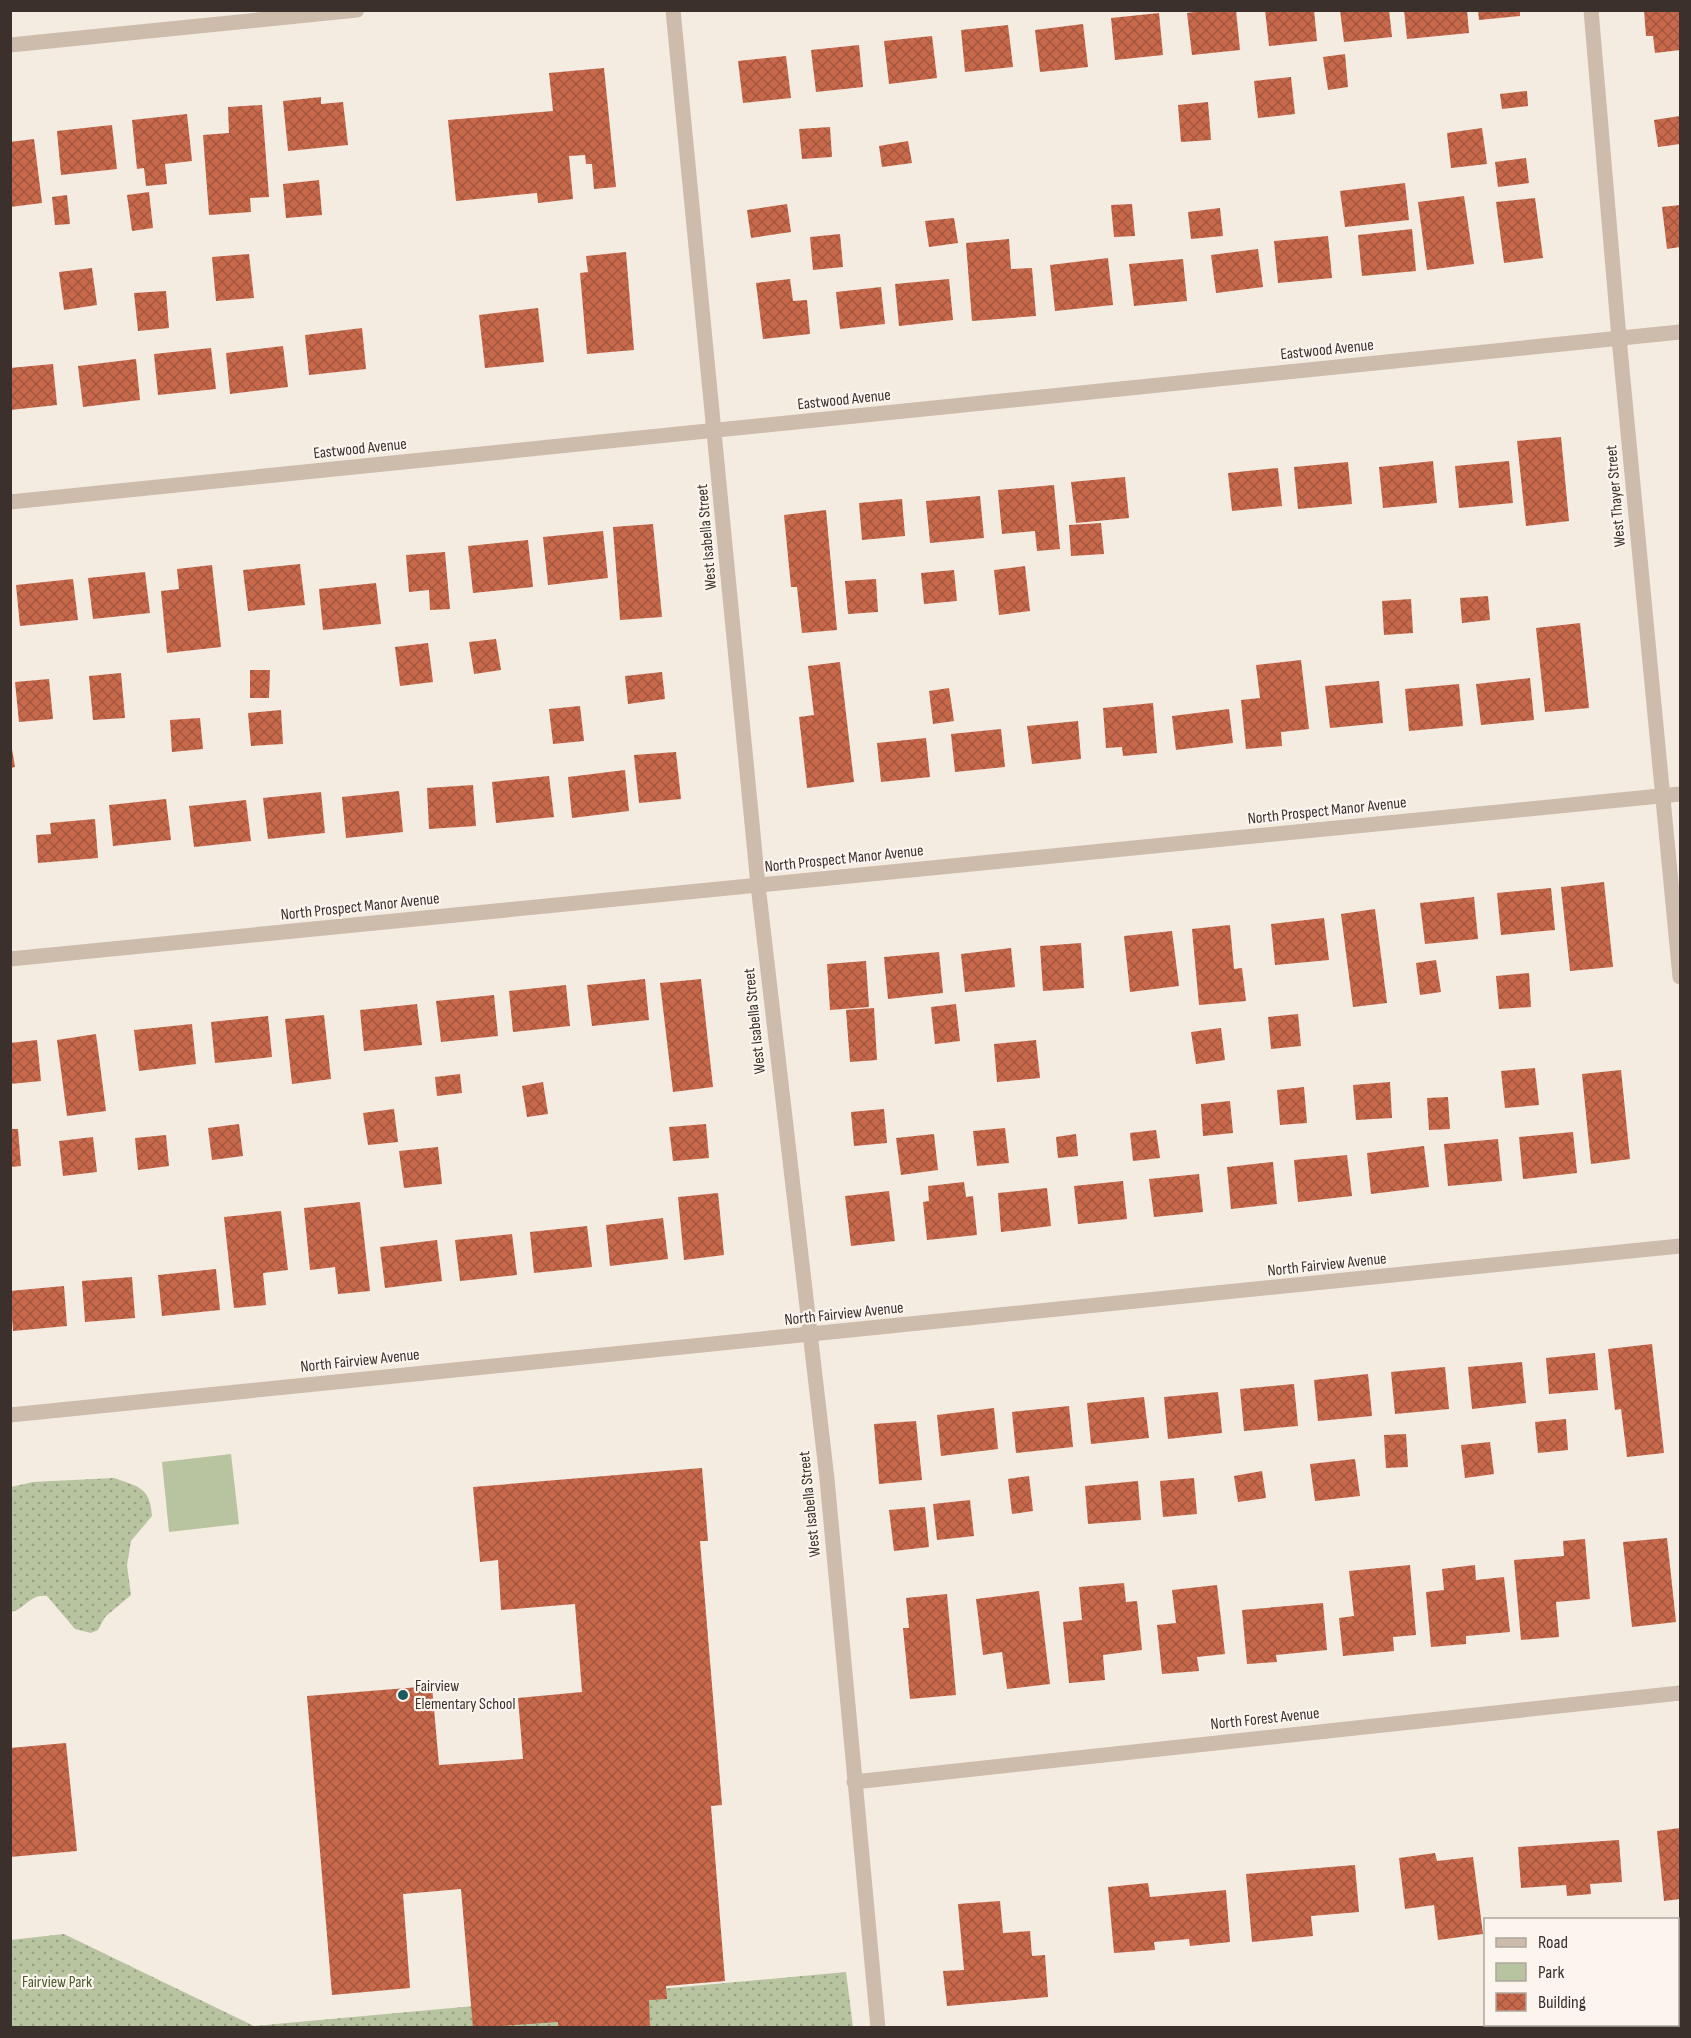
<svg xmlns="http://www.w3.org/2000/svg" width="1691" height="2038" viewBox="0 0 1691 2038" font-family="'Sofia Sans Condensed',sans-serif">
<style>
.green{fill:url(#green-dots)}
.pitch{fill:#b8c4a0}
.building{fill:url(#building-cross-hatch)}
.lines{fill:none;stroke-linecap:round;stroke-linejoin:round}
.minor{stroke:#cdbbac;stroke-width:15}
.poi-dot{fill:#1f5a5e;stroke:#fbf5ee;stroke-width:2}
.labels{text-anchor:middle;dominant-baseline:central;stroke-width:4.5;stroke-linejoin:round;paint-order:stroke}
.street-label{font-size:16px;fill:#3b302b;stroke:#fbf5ee}
.poi-label{font-size:16px;fill:#3b302b;stroke:#fbf5ee;text-anchor:start}
.park-label{font-size:16px;fill:#4a5a2e;stroke:#fbf5ee}
</style>
<defs>
<pattern id="green-dots" width="8" height="8" patternUnits="userSpaceOnUse" patternTransform="scale(1.5)"><rect width="8" height="8" fill="#b8c4a0"/><path d="M2 2h.1M6 6h.1" fill="none" stroke="#97a083" stroke-width="1.8" stroke-linecap="round"/></pattern>
<pattern id="building-cross-hatch" width="8" height="8" patternUnits="userSpaceOnUse" patternTransform="scale(1.5)"><rect width="8" height="8" fill="#c8694b"/><path d="M0 0l8 8M0 8l8-8" fill="none" stroke="#a4573f"/></pattern>
</defs>
<rect width="100%" height="100%" fill="#f4ebe1"/>
<g class="green">
<path d="M114,1478C139,1487 150,1487 152,1516L131,1541L127,1565L131,1595L105,1617L98,1630L91,1633L75,1629L47,1596C29,1594 26,1609 11,1612V1487L33,1482Z"/>
<path d="M64,1934L254,2026L846,1972L853,2027H11L10,1940Z"/>
</g>
<path class="pitch" d="M231,1454L239,1524L169,1532L162,1462Z"/>
<g class="building">
<path d="M1209,10H1236L1240,50L1192,55L1187,13Z"/>
<path d="M1265,10H1314L1317,41L1269,46Z"/>
<path d="M1340,10H1389L1392,37L1344,42Z"/>
<path d="M1404,10H1467L1469,33L1407,39Z"/>
<path d="M1478,10H1520V16L1479,20Z"/>
<path d="M1644,10H1680V50L1655,53L1653,36H1646Z"/>
<path d="M1159,13L1163,55L1115,60L1111,18Z"/>
<path d="M1083,24L1088,67L1040,72L1035,30Z"/>
<path d="M1008,25L1013,67L965,72L961,30Z"/>
<path d="M932,36L937,78L889,84L884,41Z"/>
<path d="M859,45L863,87L816,92L811,50Z"/>
<path d="M1345,54L1348,87L1328,90L1323,57Z"/>
<path d="M786,56L791,98L743,103L738,61Z"/>
<path d="M604,68L616,187L594,189L592,164H586L585,155L569,156L573,199L538,203L537,193L456,201L448,120L553,111L549,73Z"/>
<path d="M1291,77L1295,114L1258,118L1254,81Z"/>
<path d="M1527,91L1528,106L1502,109L1500,94Z"/>
<path d="M321,97V104L343,102L348,145L288,151L283,101Z"/>
<path d="M1208,102L1211,140L1181,142L1178,105Z"/>
<path d="M262,105L269,197L250,198L251,212L209,215L203,135L229,133L228,107Z"/>
<path d="M187,114L192,161L165,164L167,184L146,186L144,168L137,169L132,120Z"/>
<path d="M1680,116V144L1658,147L1654,120Z"/>
<path d="M112,125L117,169L61,175L57,131Z"/>
<path d="M830,127L832,157L802,159L799,129Z"/>
<path d="M1482,128L1487,164L1451,168L1447,133Z"/>
<path d="M34,139L42,203L10,207V142Z"/>
<path d="M908,141L912,163L882,167L879,146Z"/>
<path d="M1526,158L1529,183L1498,187L1495,162Z"/>
<path d="M319,180L322,215L286,218L283,184Z"/>
<path d="M1405,183L1409,220L1345,227L1340,191Z"/>
<path d="M149,192L153,228L132,231L127,195Z"/>
<path d="M67,195L70,224L55,225L52,197Z"/>
<path d="M1464,196L1474,264L1427,270L1418,202Z"/>
<path d="M1535,198L1543,258L1504,263L1496,202Z"/>
<path d="M787,204L791,232L751,238L747,210Z"/>
<path d="M1132,204L1135,236L1114,237L1111,205Z"/>
<path d="M1680,205V247L1667,249L1662,207Z"/>
<path d="M1220,208L1223,236L1191,239L1188,212Z"/>
<path d="M954,218L958,243L929,247L925,221Z"/>
<path d="M1412,229L1416,271L1362,276L1358,235Z"/>
<path d="M840,234L843,267L813,270L810,237Z"/>
<path d="M1328,236L1332,278L1278,283L1274,241Z"/>
<path d="M1009,239L1011,269L1032,268L1036,316L972,321L966,243Z"/>
<path d="M1258,249L1263,287L1216,293L1211,255Z"/>
<path d="M626,252L634,350L587,354L580,273L588,272L586,256Z"/>
<path d="M249,254L254,298L216,301L212,257Z"/>
<path d="M1108,258L1113,305L1055,311L1050,265Z"/>
<path d="M1183,259L1187,301L1134,306L1129,264Z"/>
<path d="M92,268L97,305L64,310L59,272Z"/>
<path d="M790,279L793,301L807,300L810,334L763,339L756,283Z"/>
<path d="M949,279L953,320L899,326L895,284Z"/>
<path d="M881,287L885,324L840,329L836,292Z"/>
<path d="M166,291L169,328L138,331L134,293Z"/>
<path d="M538,308L544,362L485,368L479,315Z"/>
<path d="M362,328L366,369L309,375L305,335Z"/>
<path d="M283,346L288,387L230,394L226,353Z"/>
<path d="M211,348L216,389L158,395L154,354Z"/>
<path d="M136,359L140,400L83,407L78,366Z"/>
<path d="M53,364L57,405L10,410V368Z"/>
<path d="M1561,437L1569,521L1526,526L1517,441Z"/>
<path d="M1433,461L1437,503L1383,508L1379,467Z"/>
<path d="M1509,461L1513,503L1459,508L1455,466Z"/>
<path d="M1348,462L1352,504L1298,509L1294,467Z"/>
<path d="M1278,468L1282,506L1232,511L1228,473Z"/>
<path d="M1125,477L1129,518L1076,523L1071,482Z"/>
<path d="M1054,485L1060,549L1037,551L1035,531L1002,534L998,490Z"/>
<path d="M980,496L984,538L930,543L926,501Z"/>
<path d="M902,499L905,536L862,540L859,503Z"/>
<path d="M826,510L837,630L802,633L797,587H791L784,515Z"/>
<path d="M1101,523L1104,554L1071,556L1069,525Z"/>
<path d="M653,524L662,617L620,620L613,527Z"/>
<path d="M603,531L608,578L548,585L543,537Z"/>
<path d="M528,540L533,587L473,593L468,546Z"/>
<path d="M445,552L450,609L430,610L429,590L409,592L406,555Z"/>
<path d="M300,564L305,605L248,611L243,570Z"/>
<path d="M212,565L221,647L167,653L161,591L179,589L177,569Z"/>
<path d="M1025,566L1030,611L999,615L994,570Z"/>
<path d="M954,570L957,601L924,604L921,573Z"/>
<path d="M145,572L150,613L93,619L88,578Z"/>
<path d="M73,579L78,620L20,626L16,585Z"/>
<path d="M876,579L878,612L848,614L845,581Z"/>
<path d="M376,583L381,624L323,630L319,589Z"/>
<path d="M1488,596L1490,620L1462,623L1460,598Z"/>
<path d="M1411,599L1413,633L1384,635L1382,601Z"/>
<path d="M1580,623L1589,708L1545,712L1536,628Z"/>
<path d="M496,639L501,670L474,674L469,642Z"/>
<path d="M428,643L433,682L400,686L395,647Z"/>
<path d="M1301,660L1309,729L1281,732L1282,746L1246,749L1241,700L1260,698L1256,665Z"/>
<path d="M840,662L854,782L807,788L799,717L814,715L808,666Z"/>
<path d="M250,670H270L269,698H250Z"/>
<path d="M662,672L665,699L628,704L625,676Z"/>
<path d="M121,673L125,718L93,720L89,676Z"/>
<path d="M1530,678L1534,720L1481,725L1476,684Z"/>
<path d="M49,679L53,719L19,722L15,682Z"/>
<path d="M1379,681L1383,723L1330,728L1325,686Z"/>
<path d="M1459,684L1463,726L1409,731L1405,689Z"/>
<path d="M949,688L954,721L933,724L929,691Z"/>
<path d="M1153,703L1157,753L1123,756L1122,747L1106,748L1103,708Z"/>
<path d="M580,706L584,741L553,744L549,709Z"/>
<path d="M1229,709L1233,743L1176,750L1172,716Z"/>
<path d="M281,710L283,744L251,746L248,713Z"/>
<path d="M200,718L203,749L172,752L170,720Z"/>
<path d="M1078,721L1081,759L1032,764L1027,726Z"/>
<path d="M1001,729L1005,767L955,772L951,734Z"/>
<path d="M10,737L15,767L10,768Z"/>
<path d="M926,738L930,777L881,782L877,743Z"/>
<path d="M676,752L681,799L639,803L634,755Z"/>
<path d="M625,770L629,811L572,818L568,777Z"/>
<path d="M549,776L554,817L496,823L492,782Z"/>
<path d="M473,785L476,826L429,829L427,788Z"/>
<path d="M399,791L403,832L346,838L342,797Z"/>
<path d="M321,792L325,833L268,839L263,798Z"/>
<path d="M166,799L171,840L113,846L109,805Z"/>
<path d="M246,800L251,841L194,847L189,806Z"/>
<path d="M95,819L98,858L38,863L36,835L51,834L50,823Z"/>
<path d="M1604,882L1613,967L1570,971L1561,887Z"/>
<path d="M1551,888L1555,930L1501,935L1497,893Z"/>
<path d="M1474,897L1478,939L1425,944L1420,903Z"/>
<path d="M1375,909L1387,1003L1353,1007L1341,914Z"/>
<path d="M1324,918L1329,960L1275,965L1271,924Z"/>
<path d="M1230,925L1234,969L1242,968L1246,1001L1199,1005L1192,929Z"/>
<path d="M1172,931L1179,986L1130,992L1124,936Z"/>
<path d="M1081,943L1084,988L1043,991L1040,946Z"/>
<path d="M1011,948L1015,987L965,992L961,954Z"/>
<path d="M939,952L943,993L888,999L884,957Z"/>
<path d="M1436,960L1441,992L1420,995L1416,963Z"/>
<path d="M866,961L869,1007L830,1010L827,964Z"/>
<path d="M1529,973L1531,1007L1499,1009L1496,976Z"/>
<path d="M645,979L649,1020L592,1026L587,985Z"/>
<path d="M701,979L713,1087L673,1092L660,983Z"/>
<path d="M566,985L570,1026L513,1032L509,991Z"/>
<path d="M494,995L498,1036L441,1042L436,1001Z"/>
<path d="M417,1004L422,1045L364,1051L360,1010Z"/>
<path d="M956,1004L960,1041L935,1044L931,1007Z"/>
<path d="M874,1008L877,1060L850,1062L846,1010Z"/>
<path d="M1298,1014L1301,1046L1271,1049L1268,1017Z"/>
<path d="M324,1015L331,1079L292,1084L285,1019Z"/>
<path d="M268,1016L272,1057L215,1063L211,1022Z"/>
<path d="M192,1024L196,1064L139,1071L134,1030Z"/>
<path d="M1221,1028L1225,1060L1196,1064L1191,1032Z"/>
<path d="M96,1034L106,1111L67,1116L57,1040Z"/>
<path d="M37,1040L41,1081L10,1084V1043Z"/>
<path d="M1036,1040L1040,1078L997,1082L994,1044Z"/>
<path d="M1535,1068L1539,1105L1505,1108L1501,1071Z"/>
<path d="M1621,1070L1630,1159L1591,1164L1582,1074Z"/>
<path d="M460,1074L462,1093L437,1096L435,1077Z"/>
<path d="M543,1082L548,1114L527,1117L522,1086Z"/>
<path d="M1390,1082L1392,1118L1356,1120L1353,1085Z"/>
<path d="M1304,1087L1307,1123L1280,1125L1277,1090Z"/>
<path d="M1448,1097L1450,1129L1429,1130L1427,1098Z"/>
<path d="M1230,1101L1233,1133L1203,1136L1201,1104Z"/>
<path d="M394,1109L398,1142L368,1145L363,1113Z"/>
<path d="M884,1109L887,1143L854,1146L851,1112Z"/>
<path d="M239,1124L243,1156L212,1160L208,1128Z"/>
<path d="M706,1124L709,1158L673,1161L669,1127Z"/>
<path d="M1005,1128L1009,1163L977,1166L973,1131Z"/>
<path d="M10,1129H18L21,1166L10,1167Z"/>
<path d="M1156,1130L1160,1158L1133,1161L1130,1133Z"/>
<path d="M1573,1132L1577,1173L1523,1179L1519,1137Z"/>
<path d="M934,1134L938,1170L901,1175L896,1138Z"/>
<path d="M1076,1134L1078,1156L1058,1158L1056,1137Z"/>
<path d="M166,1135L169,1166L138,1170L135,1138Z"/>
<path d="M93,1137L97,1172L63,1176L59,1141Z"/>
<path d="M1498,1139L1502,1181L1448,1186L1444,1144Z"/>
<path d="M1424,1146L1429,1187L1371,1194L1367,1153Z"/>
<path d="M438,1147L442,1184L404,1188L399,1151Z"/>
<path d="M1347,1155L1352,1196L1298,1202L1294,1160Z"/>
<path d="M1273,1162L1277,1204L1231,1209L1227,1167Z"/>
<path d="M1199,1174L1203,1212L1154,1217L1149,1179Z"/>
<path d="M1123,1181L1127,1219L1078,1224L1074,1186Z"/>
<path d="M964,1182L966,1197L973,1196L977,1235L927,1240L923,1202L929,1201L928,1186Z"/>
<path d="M1047,1188L1051,1226L1001,1232L998,1193Z"/>
<path d="M889,1191L895,1241L851,1246L845,1196Z"/>
<path d="M718,1193L724,1255L684,1260L678,1197Z"/>
<path d="M360,1202L370,1291L338,1294L335,1267L310,1270L304,1208Z"/>
<path d="M281,1211L288,1270L263,1273L266,1305L234,1308L224,1217Z"/>
<path d="M663,1218L668,1259L610,1266L606,1225Z"/>
<path d="M587,1226L592,1267L534,1273L530,1232Z"/>
<path d="M512,1234L517,1275L460,1281L455,1240Z"/>
<path d="M437,1240L442,1281L385,1288L380,1247Z"/>
<path d="M216,1269L220,1310L162,1316L158,1275Z"/>
<path d="M132,1277L135,1318L85,1322L82,1281Z"/>
<path d="M64,1286L67,1326L13,1331L10,1291Z"/>
<path d="M1652,1344L1664,1453L1627,1457L1621,1409L1615,1410L1608,1349Z"/>
<path d="M1595,1353L1598,1390L1549,1394L1546,1358Z"/>
<path d="M1522,1362L1526,1403L1472,1409L1468,1367Z"/>
<path d="M1445,1367L1449,1409L1395,1414L1391,1372Z"/>
<path d="M1368,1374L1372,1416L1318,1421L1314,1380Z"/>
<path d="M1294,1384L1298,1426L1244,1431L1240,1389Z"/>
<path d="M1218,1392L1222,1433L1168,1439L1164,1397Z"/>
<path d="M1144,1397L1149,1438L1091,1444L1087,1403Z"/>
<path d="M1069,1406L1073,1447L1016,1453L1012,1412Z"/>
<path d="M994,1408L998,1449L941,1456L937,1415Z"/>
<path d="M1566,1419L1568,1450L1538,1453L1535,1422Z"/>
<path d="M916,1421L922,1480L879,1484L874,1424Z"/>
<path d="M1406,1434L1408,1467L1386,1468L1384,1435Z"/>
<path d="M1490,1442L1494,1474L1465,1478L1461,1445Z"/>
<path d="M1355,1459L1360,1496L1315,1501L1310,1464Z"/>
<path d="M702,1468L708,1541H700L722,1805L711,1806L725,1981L666,1986L667,1999L649,2000L650,2027L558,2028V2022L473,2028L461,1889L403,1894L410,1988L332,1995L307,1696L432,1686L439,1765L523,1759L518,1698L582,1692L575,1604L501,1610L498,1560L480,1562L473,1487Z"/>
<path d="M1262,1471L1266,1498L1238,1502L1234,1476Z"/>
<path d="M1029,1476L1033,1511L1012,1514L1008,1479Z"/>
<path d="M1194,1478L1197,1514L1163,1517L1160,1481Z"/>
<path d="M1138,1481L1141,1520L1088,1524L1085,1486Z"/>
<path d="M970,1500L974,1536L937,1540L933,1504Z"/>
<path d="M925,1507L929,1547L894,1551L889,1510Z"/>
<path d="M1667,1538L1676,1622L1632,1627L1623,1542Z"/>
<path d="M1585,1539L1590,1599L1556,1602L1559,1637L1521,1640L1514,1560L1564,1556L1563,1541Z"/>
<path d="M1410,1565L1416,1635L1393,1637L1394,1651L1343,1656L1339,1618L1354,1616L1349,1571Z"/>
<path d="M1475,1565L1476,1580L1504,1577L1510,1632L1466,1636V1644L1431,1647L1426,1592L1444,1590L1442,1569Z"/>
<path d="M1124,1583L1126,1602L1137,1601L1142,1650L1103,1655L1105,1680L1069,1683L1063,1622L1082,1620L1079,1587Z"/>
<path d="M1217,1585L1225,1654L1197,1657L1199,1671L1162,1674L1157,1625L1176,1623L1172,1590Z"/>
<path d="M1039,1591L1050,1684L1007,1689L1002,1652L983,1655L976,1599Z"/>
<path d="M947,1594L956,1695L910,1699L903,1628H909L906,1598Z"/>
<path d="M1323,1603L1327,1650L1276,1655L1277,1662L1247,1664L1242,1610Z"/>
<path d="M66,1743L77,1851L10,1857V1748Z"/>
<path d="M1680,1828V1899L1664,1901L1657,1831Z"/>
<path d="M1619,1840L1622,1882L1590,1884L1591,1894L1567,1896L1566,1885L1521,1888L1518,1847Z"/>
<path d="M1435,1853L1437,1861L1473,1857L1483,1934L1438,1940L1434,1905L1405,1909L1399,1858Z"/>
<path d="M1355,1865L1359,1912L1311,1916L1313,1936L1252,1942L1246,1874Z"/>
<path d="M1148,1883L1150,1897L1226,1890L1230,1942L1190,1946L1189,1939L1154,1942L1155,1950L1114,1953L1108,1887Z"/>
<path d="M1000,1901L1003,1933L1030,1931L1032,1956L1045,1955L1048,1997L947,2006L943,1971L964,1970L958,1904Z"/>
</g>
<g class="lines">
<g class="minor">
<path d="M673,10L758,885L827,1479L878,2028"/>
<path d="M1591,10L1619,338L1680,977"/>
<path d="M10,45L357,10"/>
<path d="M10,502L1680,332"/>
<path d="M10,959L1680,794"/>
<path d="M10,1415L1680,1246"/>
<path d="M854,1782L1680,1693"/>
</g>
</g>
<circle class="poi-dot" cx="403" cy="1695" r="6"/>
<g class="labels">
<g class="street-label">
<text transform="translate(1327 350) rotate(-6)">Eastwood Avenue</text>
<text transform="translate(844 400) rotate(-6)">Eastwood Avenue</text>
<text transform="translate(360 449) rotate(-6)">Eastwood Avenue</text>
<text transform="translate(1616 496) rotate(-95)">West Thayer Street</text>
<text transform="translate(707 537) rotate(-95)">West Isabella Street</text>
<text transform="translate(1327 811) rotate(-6)">North Prospect Manor Avenue</text>
<text transform="translate(844 859) rotate(-6)">North Prospect Manor Avenue</text>
<text transform="translate(360 907) rotate(-6)">North Prospect Manor Avenue</text>
<text transform="translate(755 1021) rotate(-96)">West Isabella Street</text>
<text transform="translate(1327 1265) rotate(-6)">North Fairview Avenue</text>
<text transform="translate(844 1314) rotate(-6)">North Fairview Avenue</text>
<text transform="translate(360 1361) rotate(-6)">North Fairview Avenue</text>
<text transform="translate(810 1504) rotate(-96)">West Isabella Street</text>
<text transform="translate(1265 1719) rotate(-6)">North Forest Avenue</text>
</g>
<g class="poi-label">
<text x="415" y="1686">Fairview<tspan x="415" dy="18">Elementary School</tspan></text>
</g>
<g class="park-label">
<text x="57" y="1982">Fairview Park</text>
</g>
</g>
<rect width="1691" height="2038" fill="none" stroke="#3b302b" stroke-width="24"/>
<rect x="1484" y="1918" width="195" height="108" fill="#fbf5ee" stroke="#aea6a0" stroke-width="1.5"/>
<rect x="1496" y="1938" width="30" height="9" fill="#cdbbac" stroke="#aea6a0" stroke-width="1.5"/>
<text x="1538" y="1948" font-size="18" fill="#3b302b">Road</text>
<rect x="1496" y="1963" width="30" height="18" fill="#b8c4a0" stroke="#aea6a0" stroke-width="1.5"/>
<text x="1538" y="1978" font-size="18" fill="#3b302b">Park</text>
<rect x="1496" y="1993" width="30" height="18" fill="url(#building-cross-hatch)" stroke="#aea6a0" stroke-width="1.5"/>
<text x="1538" y="2008" font-size="18" fill="#3b302b">Building</text>
</svg>
